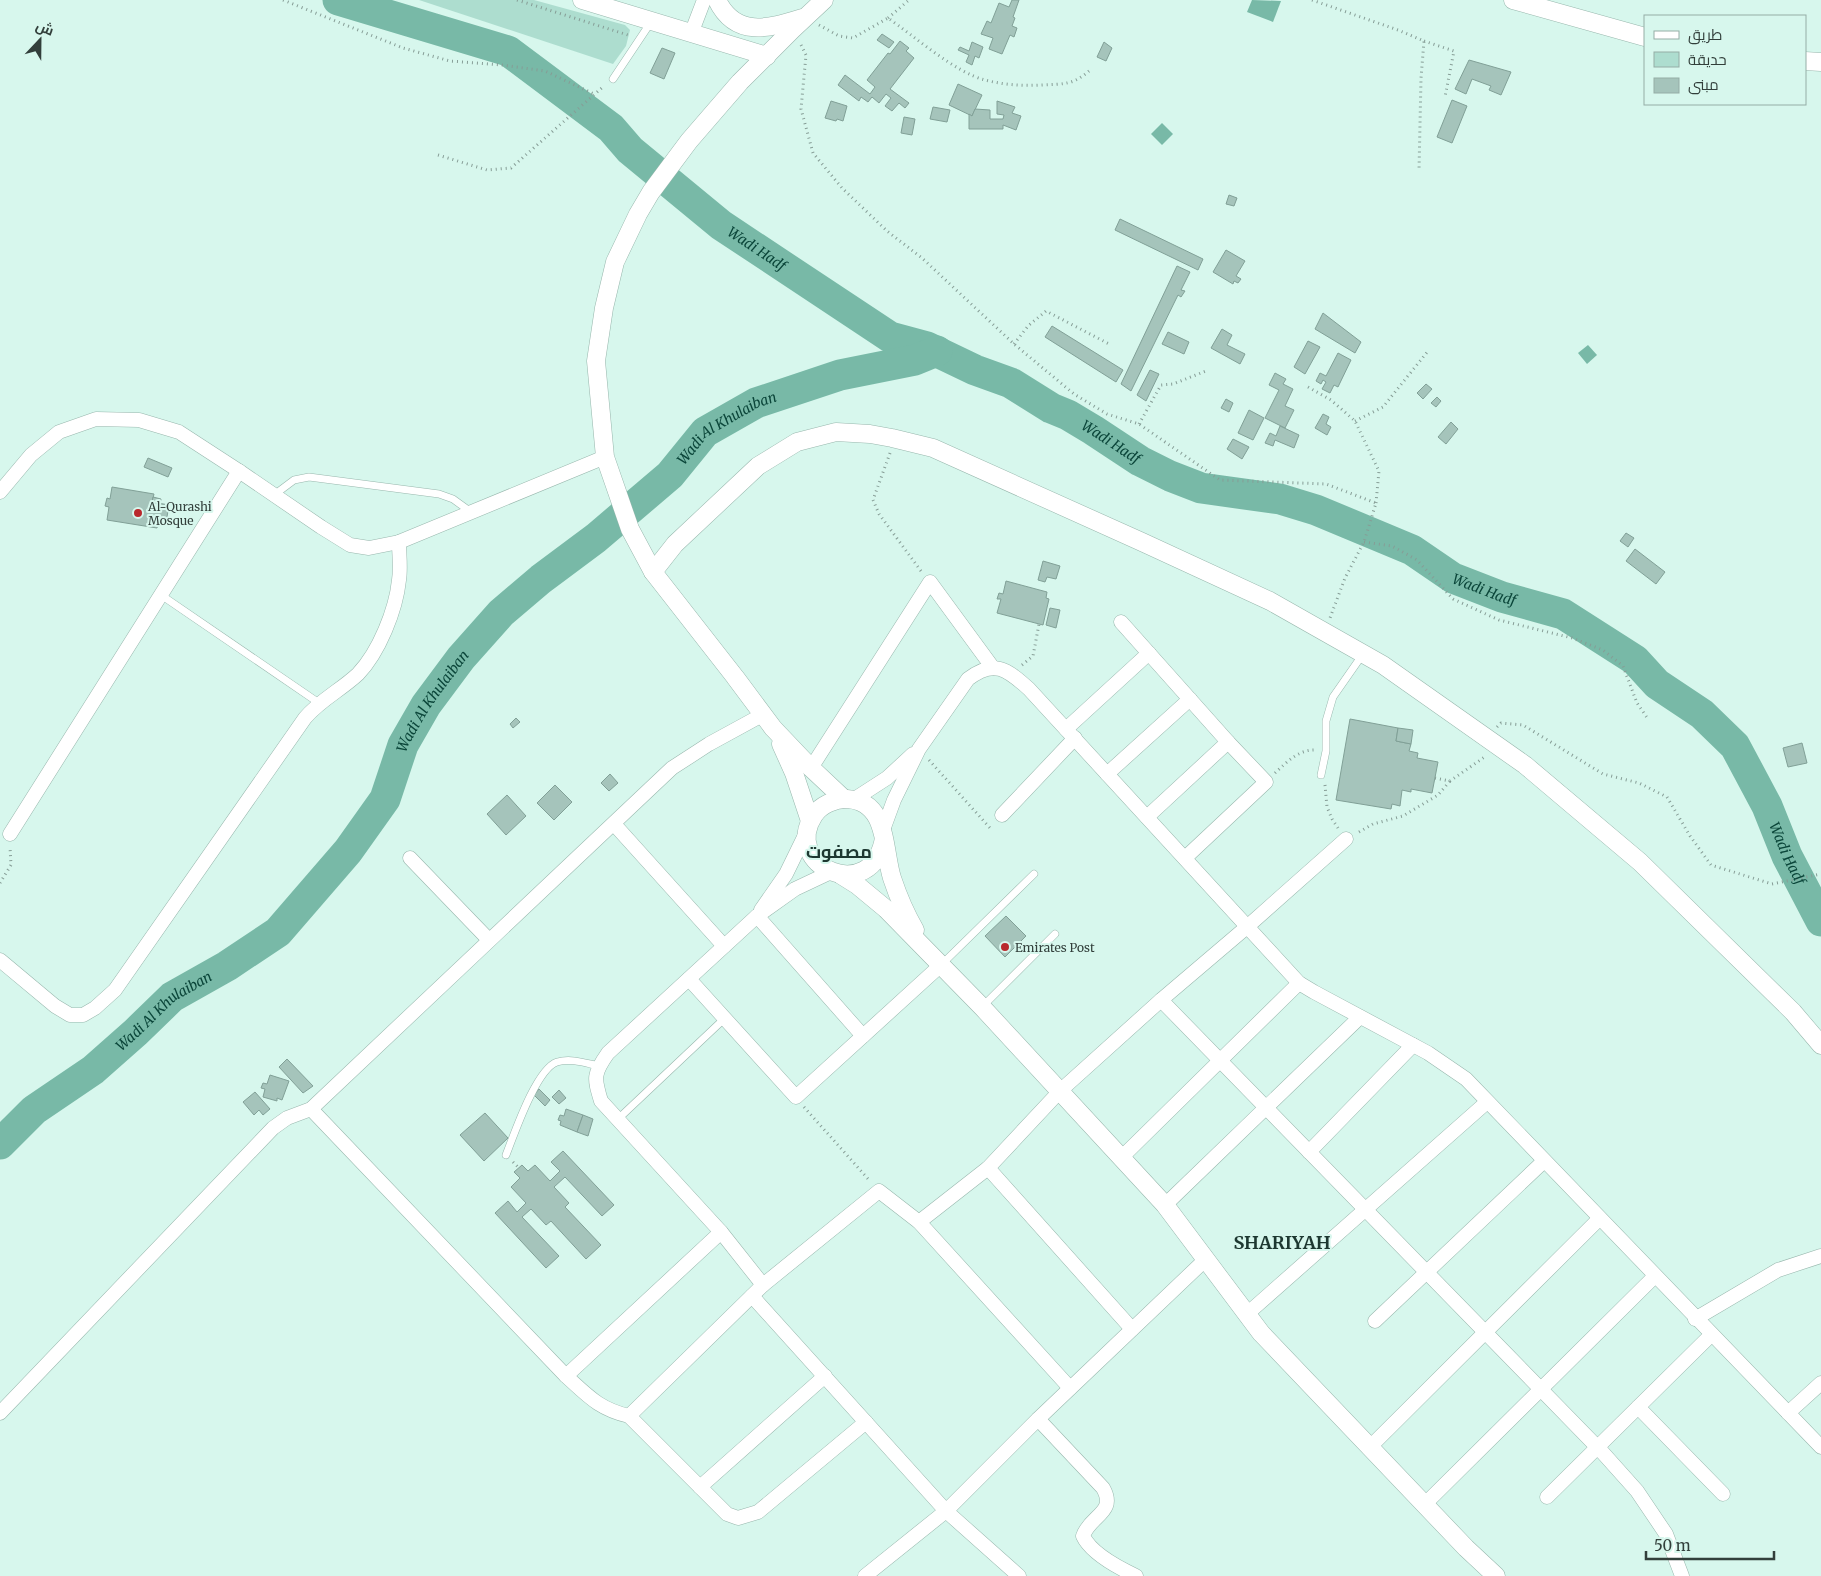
<svg xmlns="http://www.w3.org/2000/svg" width="1821" height="1576" viewBox="0 0 1821 1576" font-family="Merriweather,Cairo,serif">
<style>
.green{fill:#adddcf}
.water{fill:#78b9a7}
.lines{fill:none;stroke-linecap:round;stroke-linejoin:round}
.river{stroke:#78b9a7;stroke-width:31}
.building{fill:#a5c4bb;stroke:#81a097}
.service-casing{stroke:#98b7ad;stroke-width:8}
.minor-casing{stroke:#98b7ad;stroke-width:15}
.tertiary-casing{stroke:#98b7ad;stroke-width:19}
.path{stroke:#869d96;stroke-width:3;stroke-dasharray:1 4;stroke-linecap:butt}
.service{stroke:#fff;stroke-width:7}
.minor{stroke:#fff;stroke-width:14}
.tertiary{stroke:#fff;stroke-width:18}
.poi-dot{fill:#b9292d;stroke:#d7f7ed;stroke-width:2}
.labels{text-anchor:middle;dominant-baseline:central;stroke-width:4;stroke-linejoin:round;paint-order:stroke}
.poi-label{font-size:12px;fill:#323f3b;stroke:#d7f7ed;text-anchor:start}
.water-label{font-size:14px;font-style:italic;fill:#0b463a;stroke:#d7f7ed}
.district-label{font-size:18px;font-weight:bold;fill:#1d3831;stroke:#d7f7ed}
</style>
<rect width="100%" height="100%" fill="#d7f7ed"/>
<path class="green" d="M419,0H534L625,25L630,30L626,46L613,64Z"/>
<g class="water">
<path d="M1252,0L1281,1L1273,22L1247,12Z"/>
<path d="M1162,123L1173,134L1162,145L1151,134Z"/>
<path d="M1588,345L1597,355L1587,364L1578,353Z"/>
</g>
<g class="lines">
<g class="river">
<path id="s1" d="M338,0L508,51L611,128L630,150L721,225L890,337L927,347L975,370L1011,383L1051,408L1068,415L1093,430L1140,461L1170,476L1201,488L1280,499L1316,510L1412,550L1453,578L1502,597L1563,614L1635,660L1657,684L1702,714L1735,746L1767,806L1787,856L1821,921"/>
<path id="s2" d="M0,1144L34,1110L93,1070L136,1032L172,997L227,966L278,932L348,851L385,799L403,745L426,705L461,658L501,613L541,579L596,538L670,475L705,432L756,403L840,375L915,360L937,351"/>
</g>
</g>
<g class="building">
<path d="M1012,0H1019L1013,17L1015,18L1012,26L1017,28L1014,37L1010,35L1002,54L989,49L993,38L981,34L987,21L991,23L999,3L1009,7Z"/>
<path d="M882,34L894,42L889,48L877,40Z"/>
<path d="M900,41L909,48L906,51L914,58L890,89L909,103L905,108L899,103L892,111L885,106L891,98L886,94L879,103L872,97L868,102L861,97L859,101L838,85L845,75L870,94L875,87L867,80L888,53L890,54Z"/>
<path d="M972,42L983,47L979,58L975,56L972,65L966,62L969,55L958,50L960,47L969,51Z"/>
<path d="M1104,42L1112,48L1106,61L1097,57Z"/>
<path d="M662,48L675,53L664,79L650,73Z"/>
<path d="M1469,60L1511,72L1501,95L1489,90L1491,86L1472,79L1466,94L1455,89Z"/>
<path d="M958,84L982,95L972,116L949,105Z"/>
<path d="M1452,100L1467,106L1452,143L1437,137Z"/>
<path d="M831,101L847,106L843,121L837,119L836,121L825,118Z"/>
<path d="M997,101L1015,107L1012,113L1021,116L1016,130L1003,125V129H969V114L972,116L975,109L990,110V119H1003L1004,115L997,114Z"/>
<path d="M933,107L950,110L947,122L930,119Z"/>
<path d="M904,117L915,119L912,135L901,133Z"/>
<path d="M1229,195L1237,198L1234,206L1226,204Z"/>
<path d="M1120,219L1203,259L1198,270L1115,230Z"/>
<path d="M1226,250L1245,261L1236,276L1241,279L1238,283L1234,281L1233,284L1213,272Z"/>
<path d="M1177,266L1190,272L1181,290L1185,291L1181,297L1178,295L1131,391L1121,384Z"/>
<path d="M1323,313L1361,342L1355,353L1315,329Z"/>
<path d="M1052,326L1123,370L1116,382L1045,337Z"/>
<path d="M1222,329L1232,335L1227,345L1245,354L1240,364L1211,348Z"/>
<path d="M1168,332L1189,342L1184,354L1162,344Z"/>
<path d="M1308,341L1320,347L1305,374L1294,367Z"/>
<path d="M1338,353L1351,360L1338,387L1334,385L1330,393L1322,389L1326,382L1323,380L1321,384L1316,381L1320,373L1326,376Z"/>
<path d="M1150,370L1159,374L1146,401L1137,395Z"/>
<path d="M1275,373L1286,379L1283,384L1293,389L1285,406L1294,410L1285,428L1265,418L1279,390L1269,385Z"/>
<path d="M1426,384L1432,389L1423,399L1417,393Z"/>
<path d="M1437,397L1441,401L1436,407L1431,403Z"/>
<path d="M1226,399L1233,403L1229,412L1221,408Z"/>
<path d="M1249,410L1264,418L1253,440L1238,433Z"/>
<path d="M1323,414L1329,417L1326,424L1331,427L1327,435L1315,428Z"/>
<path d="M1451,422L1458,429L1446,444L1438,437Z"/>
<path d="M1280,426L1299,435L1294,448L1275,440L1273,446L1265,443L1270,433L1276,436Z"/>
<path d="M1233,439L1249,447L1242,459L1227,449Z"/>
<path d="M148,458L172,468L168,477L144,467Z"/>
<path d="M112,487L154,494L152,502L169,505L166,523L158,522L157,528L107,520L109,507L105,506L107,498L110,499Z"/>
<path d="M153,497L161,499L160,504L152,502Z"/>
<path d="M1626,533L1634,538L1628,547L1620,541Z"/>
<path d="M1635,549L1665,572L1656,584L1626,561Z"/>
<path d="M1043,561L1060,566L1056,579L1047,577L1045,582L1038,580Z"/>
<path d="M1006,581L1047,592L1046,598L1049,599L1043,625L997,613L1001,599H997L999,593L1003,594Z"/>
<path d="M1050,608L1060,610L1056,628L1046,625Z"/>
<path d="M516,718L520,722L513,728L510,724Z"/>
<path d="M1350,719L1398,728L1396,741L1411,744L1409,751L1418,753L1417,758L1438,762L1432,793L1411,789V792L1402,790L1400,806L1392,804L1391,809L1336,800Z"/>
<path d="M1398,728L1413,730L1411,744L1396,741Z"/>
<path d="M1802,743L1807,763L1788,767L1783,748Z"/>
<path d="M610,774L618,783L609,791L601,783Z"/>
<path d="M555,785L572,802L554,820L537,803Z"/>
<path d="M507,795L526,816L506,835L487,814Z"/>
<path d="M1006,916L1026,936L1005,957L985,936Z"/>
<path d="M287,1059L313,1086L303,1093L279,1067Z"/>
<path d="M270,1075L289,1081L282,1100L277,1098V1101L263,1097L265,1089L261,1088L263,1083L267,1084Z"/>
<path d="M539,1089L550,1100L545,1106L534,1095Z"/>
<path d="M559,1090L566,1098L559,1104L552,1097Z"/>
<path d="M255,1092L270,1109L263,1115L259,1110L254,1115L243,1102Z"/>
<path d="M566,1109L583,1115L577,1132L560,1125L561,1121L558,1120L560,1115L564,1116Z"/>
<path d="M485,1113L508,1138L484,1161L460,1135Z"/>
<path d="M583,1115L593,1119L588,1136L577,1132Z"/>
<path d="M563,1151L614,1205L602,1216L565,1177L554,1187L569,1203L565,1207L601,1245L586,1259L551,1221L546,1225L531,1209L522,1217L559,1256L546,1268L495,1213L508,1201L517,1212L526,1203L511,1187L520,1178L514,1172L522,1165L528,1171L535,1165L550,1181L560,1171L551,1162Z"/>
</g>
<g class="lines">
<defs>
<g id="service">
<path d="M613,79L651,22"/>
<path d="M274,495L294,480L309,477L439,494L453,499L471,512"/>
<path d="M161,595L319,703"/>
<path d="M1321,775L1326,751V721L1333,697L1363,654"/>
<path d="M941,965L1034,874"/>
<path d="M982,1007L1055,934"/>
<path d="M618,1119L724,1019"/>
<path d="M506,1155C514,1135 536,1069 557,1062C571,1058 585,1063 599,1066"/>
</g>
<g id="minor">
<path d="M691,34L704,0"/>
<path d="M0,492L31,455L59,432L96,419L139,420L179,432L239,471L321,527L350,545L369,548L399,542L605,457"/>
<path d="M1121,622L1228,742L1147,817"/>
<path d="M1066,729L1149,653"/>
<path d="M811,768L930,582L993,668"/>
<path d="M1107,774L1190,699"/>
<path d="M853,800L887,778L913,754"/>
<path d="M1002,815L1075,738"/>
<path d="M614,824L724,946"/>
<path d="M883,830L894,800L919,749L968,679C994,659 1007,669 1029,689L1299,983L1314,992L1428,1053L1466,1079L1821,1447"/>
<path d="M10,834L239,471"/>
<path d="M410,858L489,940"/>
<path d="M1185,858L1266,782L1228,742"/>
<path d="M761,910L786,874L807,831"/>
<path d="M757,916L863,1036"/>
<path d="M0,960L55,1006L70,1015H83L95,1008L115,990L305,718C320,700 341,690 358,674C379,652 396,610 399,580C401,568 399,554 399,542"/>
<path d="M689,979L796,1097L941,965"/>
<path d="M1161,1000L1603,1453L1637,1491L1666,1534L1682,1576"/>
<path d="M311,1109L566,1376C588,1396 599,1409 629,1416L727,1514L738,1518L758,1512L866,1422"/>
<path d="M1309,1152L1413,1045"/>
<path d="M1121,1158L1299,983"/>
<path d="M988,1168L1132,1329"/>
<path d="M1165,1205L1360,1017"/>
<path d="M919,1222L988,1168L1060,1091L1161,1000L1248,926L1346,839"/>
<path d="M721,1232L763,1285"/>
<path d="M752,1296L946,1511L1019,1576"/>
<path d="M1247,1314L1487,1102"/>
<path d="M1695,1319L1778,1270L1821,1256"/>
<path d="M1375,1321L1544,1161"/>
<path d="M566,1376L721,1232L601,1101C594,1078 593,1074 608,1053L757,916L795,889L831,872"/>
<path d="M1638,1407L1723,1494"/>
<path d="M0,1413L273,1128L287,1118L311,1109L672,768L709,744L764,714"/>
<path d="M1788,1413L1821,1383"/>
<path d="M629,1416L763,1285L879,1191L919,1222L1070,1388"/>
<path d="M1038,1419L1103,1488C1117,1513 1090,1515 1083,1536C1091,1553 1119,1568 1136,1576"/>
<path d="M1370,1447L1599,1219"/>
<path d="M700,1487L825,1376"/>
<path d="M1547,1497L1711,1335"/>
<path d="M1425,1504L1655,1276"/>
<path d="M865,1576L946,1511L1038,1419L1206,1259"/>
</g>
<g id="tertiary">
<path d="M582,0L767,56"/>
<path d="M717,0C736,39 770,28 802,18"/>
<path d="M824,0L793,29L740,82L689,141L651,192L638,214L615,262L604,308L596,361L605,457L630,529L653,572L735,677L773,728L811,768L844,799"/>
<path d="M1513,0L1645,37"/>
<path d="M1805,61L1821,62"/>
<path d="M653,572L675,544L758,466L797,442L836,432L870,434L892,438L933,448L1142,542L1270,601L1383,665L1525,765L1640,862L1793,1012L1821,1045"/>
<path d="M781,744L794,773L810,821"/>
<path d="M884,838C873,906 780,867 814,815C821,805 834,799 847,799C888,801 883,849 892,878C898,896 905,913 915,930"/>
<path d="M841,875L857,885L886,909L982,1007L1165,1205L1261,1333L1466,1548L1496,1576"/>
</g>
</defs>
<use href="#service" class="service-casing"/>
<use href="#minor" class="minor-casing"/>
<use href="#tertiary" class="tertiary-casing"/>
<g class="path">
<path d="M283,0L403,48L450,61L502,65L545,71L594,94"/>
<path d="M517,0L628,35"/>
<path d="M1312,0L1398,30L1424,41L1421,78L1419,171"/>
<path d="M888,18L909,0"/>
<path d="M819,25L839,36L853,38L888,18C914,36 956,73 985,80C1004,85 1023,86 1043,85C1063,84 1073,85 1089,71"/>
<path d="M1424,41L1454,51L1445,97"/>
<path d="M801,45L806,55L801,109L813,153L842,188L887,231L922,258L1014,344L1074,394L1107,414L1139,424L1220,480L1326,484L1376,503L1364,542L1345,578L1330,618"/>
<path d="M438,155L487,170L511,168L604,86"/>
<path d="M1014,344L1028,326L1046,311L1111,345"/>
<path d="M1308,387L1331,400L1355,421L1379,471L1376,503"/>
<path d="M1355,421L1383,407L1428,351"/>
<path d="M1139,424L1161,385L1173,384L1206,371"/>
<path d="M890,453L873,500L879,514L921,571"/>
<path d="M1364,542L1392,546L1417,560L1453,599L1499,620L1572,638L1603,650L1623,666L1637,703L1648,719"/>
<path d="M1022,665L1033,656L1039,624"/>
<path d="M1497,727L1501,723L1523,725L1603,774L1639,783L1667,797L1690,836L1711,865L1772,884L1821,874"/>
<path d="M929,760L990,828L992,825"/>
<path d="M1275,773C1287,762 1299,749 1316,750"/>
<path d="M1435,778L1450,781L1486,756"/>
<path d="M1325,785L1327,807L1332,819L1338,828"/>
<path d="M1359,832L1373,824L1403,816L1438,795L1450,781"/>
<path d="M0,883L11,865L10,847"/>
<path d="M804,1107L870,1181"/>
<path d="M513,1162L519,1168"/>
</g>
<use href="#service" class="service"/>
<use href="#minor" class="minor"/>
<use href="#tertiary" class="tertiary"/>
</g>
<g class="poi-dot">
<circle cx="138" cy="513" r="5"/>
<circle cx="1005" cy="947" r="5"/>
</g>
<g class="labels">
<g class="poi-label">
<text x="148" y="506">Al-Qurashi<tspan x="148" dy="14">Mosque</tspan></text>
<text x="1015" y="947">Emirates Post</text>
</g>
<g class="water-label">
<text stroke="none"><textPath href="#s1" startOffset="496">Wadi Hadf</textPath></text>
<text stroke="none"><textPath href="#s2" startOffset="1038">Wadi Al Khulaiban</textPath></text>
<text stroke="none"><textPath href="#s1" startOffset="902">Wadi Hadf</textPath></text>
<text stroke="none"><textPath href="#s1" startOffset="1308">Wadi Hadf</textPath></text>
<text stroke="none"><textPath href="#s2" startOffset="632">Wadi Al Khulaiban</textPath></text>
<text stroke="none"><textPath href="#s1" startOffset="1728">Wadi Hadf</textPath></text>
<text stroke="none"><textPath href="#s2" startOffset="212">Wadi Al Khulaiban</textPath></text>
</g>
<g class="district-label">
<text x="839" y="851">مصفوت</text>
<text x="1282" y="1242">SHARIYAH</text>
</g>
</g>
<rect x="1644" y="15" width="162" height="90" fill="#d7f7ed" stroke="#95ada6"/>
<rect x="1654" y="31" width="25" height="8" fill="#ffffff" stroke="#95ada6"/>
<text x="1688" y="40" font-size="15" fill="#323f3b">طريق</text>
<rect x="1654" y="52" width="25" height="15" fill="#adddcf" stroke="#95ada6"/>
<text x="1688" y="65" font-size="15" fill="#323f3b">حديقة</text>
<rect x="1654" y="78" width="25" height="15" fill="#a5c4bb" stroke="#95ada6"/>
<text x="1688" y="90" font-size="15" fill="#323f3b">مبنى</text>
<g transform="translate(40 40) rotate(22)" stroke="#d7f7ed" stroke-width="4" paint-order="stroke">
<path d="M0-4L9 19L0 12L-9 19Z" fill="#323f3b"/>
<text y="-8" font-size="14" font-weight="bold" text-anchor="middle" fill="#323f3b">ش</text>
</g>
<path d="M1646 1551v8h128v-8" fill="none" stroke="#323f3b" stroke-width="2.5"/>
<text x="1654" y="1551" font-size="15" fill="#323f3b" stroke="#d7f7ed" stroke-width="4" paint-order="stroke">50 m</text>
</svg>
